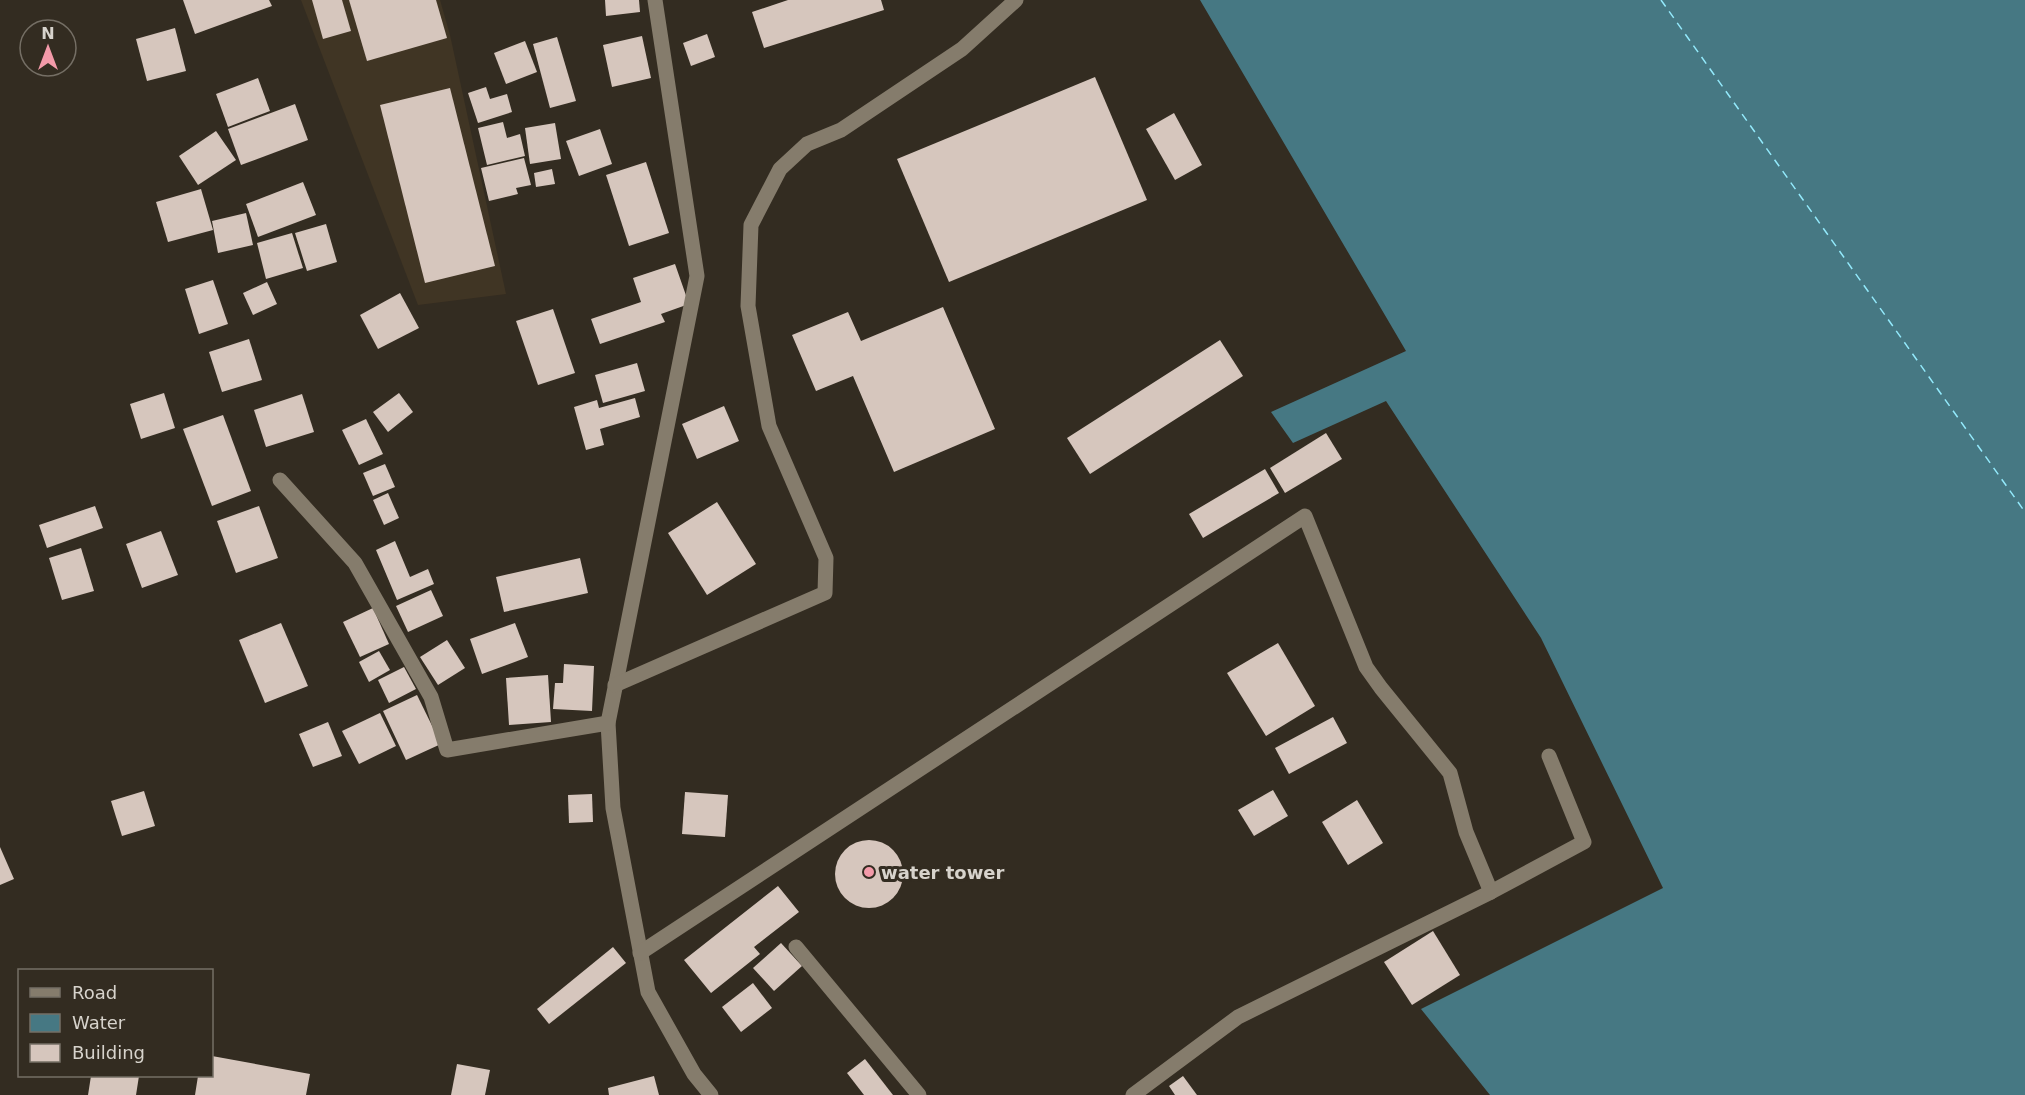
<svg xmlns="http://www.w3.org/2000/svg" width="2025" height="1095" viewBox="0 0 2025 1095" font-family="'DejaVu Sans',sans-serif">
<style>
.built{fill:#403524}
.water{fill:#467883}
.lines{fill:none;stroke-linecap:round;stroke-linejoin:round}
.ferry{stroke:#93e9fb;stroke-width:1.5;stroke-dasharray:8 6;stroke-linecap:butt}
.building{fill:#d6c6bd}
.minor{stroke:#857c6c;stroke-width:15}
.poi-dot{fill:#f39aa9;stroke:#332c21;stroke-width:2}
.labels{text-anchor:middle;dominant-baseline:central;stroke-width:6;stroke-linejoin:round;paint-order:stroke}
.poi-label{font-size:18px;font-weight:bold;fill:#d7d3cc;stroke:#332c21;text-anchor:start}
</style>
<rect width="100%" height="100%" fill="#332c21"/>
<path class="built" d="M301,0H440L450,35L506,294L418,305Z"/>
<path class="water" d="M1200,0H2025V1095H1490L1421,1009L1663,888L1541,638L1386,401L1293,443L1271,412L1406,351Z"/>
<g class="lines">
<path class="ferry" d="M1661,0L2025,512"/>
</g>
<g class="building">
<path d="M183,0H269L272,6L195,34Z"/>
<path d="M312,0H342L351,31L323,39Z"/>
<path d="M349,0H436L447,38L367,61Z"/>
<path d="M605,0H639L640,12L606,16Z"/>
<path d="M788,0H881L884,10L764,48L752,12Z"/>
<path d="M175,28L186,71L147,81L136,39Z"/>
<path d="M707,34L715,57L691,66L683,43Z"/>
<path d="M642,36L651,78L612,87L603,45Z"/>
<path d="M557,37L576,101L550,108L533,44Z"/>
<path d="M525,41L537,72L506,84L494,53Z"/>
<path d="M1095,77L1147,200L949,282L897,159Z"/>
<path d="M258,78L270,111L228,127L216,94Z"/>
<path d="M486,87L490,99L507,94L512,112L478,123L468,93Z"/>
<path d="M450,88L495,266L425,283L380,105Z"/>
<path d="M295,104L308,140L241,165L228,129Z"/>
<path d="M1174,113L1202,165L1175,180L1146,129Z"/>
<path d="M503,122L507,138L520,134L525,156L487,165L478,128Z"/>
<path d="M555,123L561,159L530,164L525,128Z"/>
<path d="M600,129L612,164L579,176L566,141Z"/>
<path d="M216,131L236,160L198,185L179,156Z"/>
<path d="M524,158L531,185L516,188L518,194L489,201L481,168Z"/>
<path d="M646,162L669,233L629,246L606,175Z"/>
<path d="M552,169L555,184L536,187L534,173Z"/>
<path d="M303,182L316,215L258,237L246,204Z"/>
<path d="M201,189L213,230L168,242L156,202Z"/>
<path d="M246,213L253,245L218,253L212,221Z"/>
<path d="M326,224L337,262L307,271L295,233Z"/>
<path d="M292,233L303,268L266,279L257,243Z"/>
<path d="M675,264L689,304L661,314L665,322L600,344L591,319L641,302L633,278Z"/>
<path d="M213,280L228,324L199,334L185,289Z"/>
<path d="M267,282L277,304L253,315L243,293Z"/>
<path d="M400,293L419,328L378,349L360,315Z"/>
<path d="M943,307L995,429L894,472L853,376L816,391L792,335L848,312L861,341Z"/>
<path d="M553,309L575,373L538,385L516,321Z"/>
<path d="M249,339L262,380L222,392L209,352Z"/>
<path d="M1220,340L1243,376L1090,474L1067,438Z"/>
<path d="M637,363L645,391L603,403L595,375Z"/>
<path d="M164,393L175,428L141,439L130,404Z"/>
<path d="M399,393L413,412L388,432L373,412Z"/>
<path d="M302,394L314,432L266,447L254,410Z"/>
<path d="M635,398L640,417L600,429L604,445L586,450L574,407L597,400L599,408Z"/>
<path d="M724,406L739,441L697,459L682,424Z"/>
<path d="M223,415L251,491L212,506L183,429Z"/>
<path d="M366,419L383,454L359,465L342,430Z"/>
<path d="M1326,433L1342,459L1285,493L1270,468Z"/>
<path d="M385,464L395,487L373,496L363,473Z"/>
<path d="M1265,469L1279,493L1203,538L1189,514Z"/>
<path d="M388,493L399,518L384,525L373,500Z"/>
<path d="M717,502L756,564L707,595L668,533Z"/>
<path d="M95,506L103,528L47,548L39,525Z"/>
<path d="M259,506L278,558L236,573L217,521Z"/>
<path d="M161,531L178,575L142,588L126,544Z"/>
<path d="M395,541L410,577L428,569L434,584L397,600L376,550Z"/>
<path d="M81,548L94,591L62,600L49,558Z"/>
<path d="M580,558L588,593L504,612L496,577Z"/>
<path d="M431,590L443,616L408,632L396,606Z"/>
<path d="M373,608L389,644L360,657L343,622Z"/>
<path d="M281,623L308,686L265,703L239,640Z"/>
<path d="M515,623L528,657L482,674L470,639Z"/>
<path d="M447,640L465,668L438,685L420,657Z"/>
<path d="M1278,643L1315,706L1266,736L1227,673Z"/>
<path d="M379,651L390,670L369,682L359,662Z"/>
<path d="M564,664L594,666L592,711L553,709L555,683H563Z"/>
<path d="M404,667L416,689L389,703L378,680Z"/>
<path d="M548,675L551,722L509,725L506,678Z"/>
<path d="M417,695L441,744L406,760L383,711Z"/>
<path d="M380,713L396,746L359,764L342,731Z"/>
<path d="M1333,717L1347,743L1289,774L1275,748Z"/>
<path d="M328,722L342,756L313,767L299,734Z"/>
<path d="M1273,790L1288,816L1254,836L1238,810Z"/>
<path d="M144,791L155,826L122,836L111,801Z"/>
<path d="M685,792L728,795L725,837L682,834Z"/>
<path d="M592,794L593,822L569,823L568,795Z"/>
<path d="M1357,800L1383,843L1348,865L1322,822Z"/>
<circle cx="869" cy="874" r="34"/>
<path d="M0,847L14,879L0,885Z"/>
<path d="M778,886L799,912L754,947L760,954L711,993L684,960Z"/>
<path d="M1433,931L1460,975L1412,1005L1384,962Z"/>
<path d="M781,943L802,966L774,991L753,968Z"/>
<path d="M613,947L626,963L549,1024L537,1009Z"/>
<path d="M753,983L772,1008L741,1032L722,1007Z"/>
<path d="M212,1056L310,1074L306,1095H195L198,1076H212Z"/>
<path d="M865,1059L893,1095H864L847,1073Z"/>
<path d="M457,1064L490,1070L485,1095H451Z"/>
<path d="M91,1076H139L136,1095H88Z"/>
<path d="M654,1076L659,1095H609L608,1088Z"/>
<path d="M1183,1076L1197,1095H1175L1169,1086Z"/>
</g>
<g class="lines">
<g class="minor">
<path d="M655,0L697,276L608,723L613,808L648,992L694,1074L711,1095"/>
<path d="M280,480L355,563L431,697L447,750L608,723"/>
<path d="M615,685L825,593L826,558L769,426L748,306L751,225L780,169L807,144L841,130L962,49L1016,0"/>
<path d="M796,947L919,1095"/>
<path d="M640,953L1305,516L1366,667L1381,688L1450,773L1466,832L1491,892"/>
<path d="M1133,1095L1238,1017L1491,892L1584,842L1549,756"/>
</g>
</g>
<circle class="poi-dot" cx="869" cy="872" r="6"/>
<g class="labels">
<g class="poi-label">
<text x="881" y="872">water tower</text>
</g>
</g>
<rect x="18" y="969" width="195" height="108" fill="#332c21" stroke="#756f65" stroke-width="1.5"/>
<rect x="30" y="988" width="30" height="9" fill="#857c6c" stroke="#756f65" stroke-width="1.5"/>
<text x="72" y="999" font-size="18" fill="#d7d3cc">Road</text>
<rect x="30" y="1014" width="30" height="18" fill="#467883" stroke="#756f65" stroke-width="1.5"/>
<text x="72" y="1029" font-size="18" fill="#d7d3cc">Water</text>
<rect x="30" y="1044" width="30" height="18" fill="#d6c6bd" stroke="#756f65" stroke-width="1.5"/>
<text x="72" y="1059" font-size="18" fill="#d7d3cc">Building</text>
<g transform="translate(48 48)"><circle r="28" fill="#332c21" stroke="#756f65" stroke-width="1.5"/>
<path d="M0-4.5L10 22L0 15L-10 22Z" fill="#f39aa9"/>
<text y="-9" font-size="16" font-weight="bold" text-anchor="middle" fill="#d7d3cc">N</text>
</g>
</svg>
